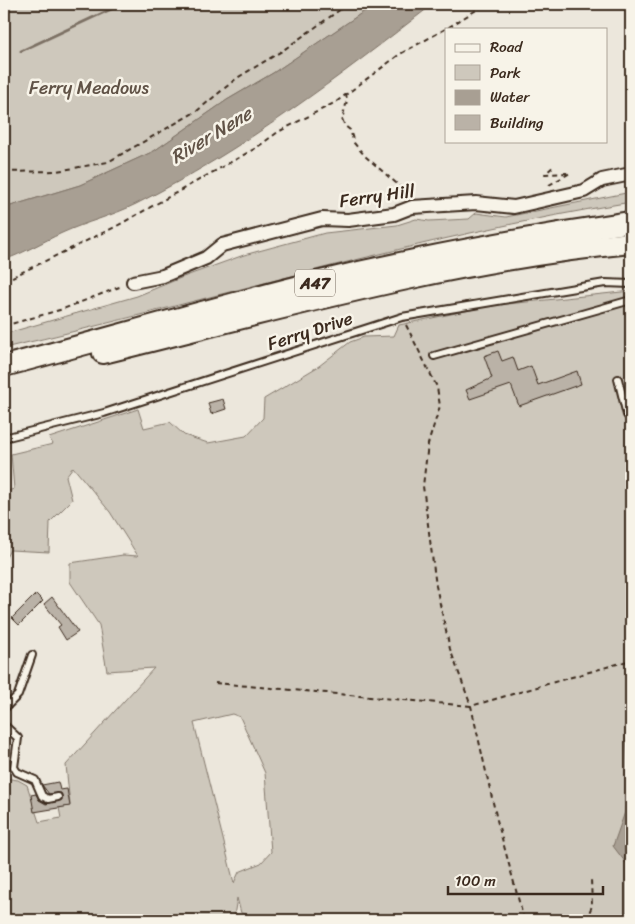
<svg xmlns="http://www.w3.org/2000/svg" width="635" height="924" viewBox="0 0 635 924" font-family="Sriracha,sans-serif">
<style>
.green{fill:#cec8bc;stroke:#84796d;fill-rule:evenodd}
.water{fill:#a89f93;stroke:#7c7064}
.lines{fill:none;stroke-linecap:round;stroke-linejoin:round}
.stream{stroke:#7c7064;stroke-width:3}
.building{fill:#bab2a7;stroke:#3b2a1e}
.service-casing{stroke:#3b2a1e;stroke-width:10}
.minor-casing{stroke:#3b2a1e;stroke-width:16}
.trunk-casing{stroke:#3b2a1e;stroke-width:24}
.path{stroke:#3b2a1e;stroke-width:2;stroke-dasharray:5 4;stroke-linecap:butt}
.service{stroke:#f7f3e8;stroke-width:6}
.minor{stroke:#f7f3e8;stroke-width:12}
.trunk{stroke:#f7f3e8;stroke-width:20}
.labels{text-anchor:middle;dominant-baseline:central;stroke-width:5;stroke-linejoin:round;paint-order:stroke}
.shield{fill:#f7f3e8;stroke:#73665b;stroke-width:1}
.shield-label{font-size:16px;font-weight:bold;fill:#3b2a1e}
.park-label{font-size:18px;fill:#605246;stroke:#f7f3e8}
.street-label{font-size:18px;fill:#3b2a1e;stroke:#f7f3e8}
.water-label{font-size:19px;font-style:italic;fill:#615347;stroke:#f7f3e8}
</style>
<rect width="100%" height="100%" fill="#ece7dc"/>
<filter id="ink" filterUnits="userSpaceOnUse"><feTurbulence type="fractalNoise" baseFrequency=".02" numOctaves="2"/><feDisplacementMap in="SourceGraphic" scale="10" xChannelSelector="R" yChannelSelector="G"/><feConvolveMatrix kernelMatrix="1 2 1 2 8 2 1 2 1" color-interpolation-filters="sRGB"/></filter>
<g filter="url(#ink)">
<g class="green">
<path d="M4,4H375L273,73L227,100L154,151L80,185L4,208Z"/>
<path d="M631,192V202C419,236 213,300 4,348V334L137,296L183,277L244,255L325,233L397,225L416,219L429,221L469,219L476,213L506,217Z"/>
<path d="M631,291V920H275L241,913L237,898L234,916L245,920H4V778L18,780L27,785L39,822L61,818L59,808L70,805L66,765L154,668L107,671L99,625L70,582V563L123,555L138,556L110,512L73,467L66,476L72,500L50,522L49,552L10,550L4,561V492L14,489L11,454L53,444L49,438L138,409L144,428L170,422L184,435L208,443L246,436L263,418L264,399L319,366L350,342L364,337L394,336L399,325L489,306ZM232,714L240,717L265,773L271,852L261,863L239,872L234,883L194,723Z"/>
</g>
<g class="water">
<path d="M375,4H433C339,77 242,151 136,204C112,216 86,222 62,233C42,242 24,253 4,260V208L80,185L154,151L227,100L273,73Z"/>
<path d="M631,719V866L629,867L613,846L625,812L628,773L626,723Z"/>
</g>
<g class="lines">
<path class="stream" d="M21,51L122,4"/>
</g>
<g class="building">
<path d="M498,351L502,361L513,357L518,371L531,366L538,385L577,371L581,384L519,406L511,385L470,399L466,390L492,378L484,356Z"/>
<path d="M223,399L226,409L211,414L208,403Z"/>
<path d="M36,594L43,601L19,625L12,618Z"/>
<path d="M52,597L78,632L66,640L58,627L61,625L44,604Z"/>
<path d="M58,782L60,790L67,789L70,806L34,812L31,795L36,794L39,800L46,804L62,800L61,793L49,794L42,785Z"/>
</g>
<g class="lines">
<defs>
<g id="service">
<path d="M434,356L631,300"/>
<path d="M618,379L627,415L631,419"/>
<path d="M4,438L104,413L402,317L605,283L631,284"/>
<path d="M4,709L18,695L32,655"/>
<path d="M4,725L18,738L14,767L17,772L35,780L42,796L48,799L58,797"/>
</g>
<path id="minor" d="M133,282L163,276L206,258L222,245L322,219L348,220L394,214L412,207L476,203L514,207L584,191L602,180L631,174"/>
<g id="trunk">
<path d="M103,353C277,310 452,260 631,243"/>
<path d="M4,366C103,340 201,311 300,286C409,259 520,238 631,222"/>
</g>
</defs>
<use href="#service" class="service-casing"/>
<use href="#minor" class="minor-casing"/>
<use href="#trunk" class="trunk-casing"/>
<g class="path">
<path d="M346,93L347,101L342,119L345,126L350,130L354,143L365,156L404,190L414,195"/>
<path d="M4,172L57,171L108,162L197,111L237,78L282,51L348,4"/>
<path d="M549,185L570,173L545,174L555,165"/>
<path d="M4,281L115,227L256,148L278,132L336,102L400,54L449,27L486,4"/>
<path d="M406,325L437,387L440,406L428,444L423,486L436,586L450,649L471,706L497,820L524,920"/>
<path d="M4,326L63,309L122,286"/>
<path d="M215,683L471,706L631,660"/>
<path d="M586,920L592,906L591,879"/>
</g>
<use href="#service" class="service"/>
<use href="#minor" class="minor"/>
<use href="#trunk" class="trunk"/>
</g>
</g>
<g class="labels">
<rect class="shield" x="295" y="269.5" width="40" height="27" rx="4"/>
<g class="shield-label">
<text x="315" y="283">A47</text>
</g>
<g class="park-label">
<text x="89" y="88">Ferry Meadows</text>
</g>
<g class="street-label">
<text transform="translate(377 196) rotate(-8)">Ferry Hill</text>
<text transform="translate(310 331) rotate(-18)">Ferry Drive</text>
</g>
<g class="water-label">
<text transform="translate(211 135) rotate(-31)">River Nene</text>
</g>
</g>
<rect width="635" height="924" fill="none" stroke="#f7f3e8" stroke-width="20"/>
<rect x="10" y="10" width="615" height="904" fill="none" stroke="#3b2a1e" stroke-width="2" filter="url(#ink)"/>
<rect x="445" y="28" width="162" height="115" fill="#f7f3e8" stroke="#aca397"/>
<rect x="455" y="44" width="25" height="8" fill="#f7f3e8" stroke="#aca397"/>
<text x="490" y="52" font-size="15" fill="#3b2a1e">Road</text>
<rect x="455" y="65" width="25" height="15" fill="#cec8bc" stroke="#aca397"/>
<text x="490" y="78" font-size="15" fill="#3b2a1e">Park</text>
<rect x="455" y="90" width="25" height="15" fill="#a89f93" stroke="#aca397"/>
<text x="490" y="102" font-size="15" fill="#3b2a1e">Water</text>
<rect x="455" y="115" width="25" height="15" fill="#bab2a7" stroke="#aca397"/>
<text x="490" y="128" font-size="15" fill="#3b2a1e">Building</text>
<path d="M448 886v8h155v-8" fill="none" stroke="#3b2a1e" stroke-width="2.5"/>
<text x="455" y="886" font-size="15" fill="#3b2a1e" stroke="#f7f3e8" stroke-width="4" paint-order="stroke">100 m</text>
</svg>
